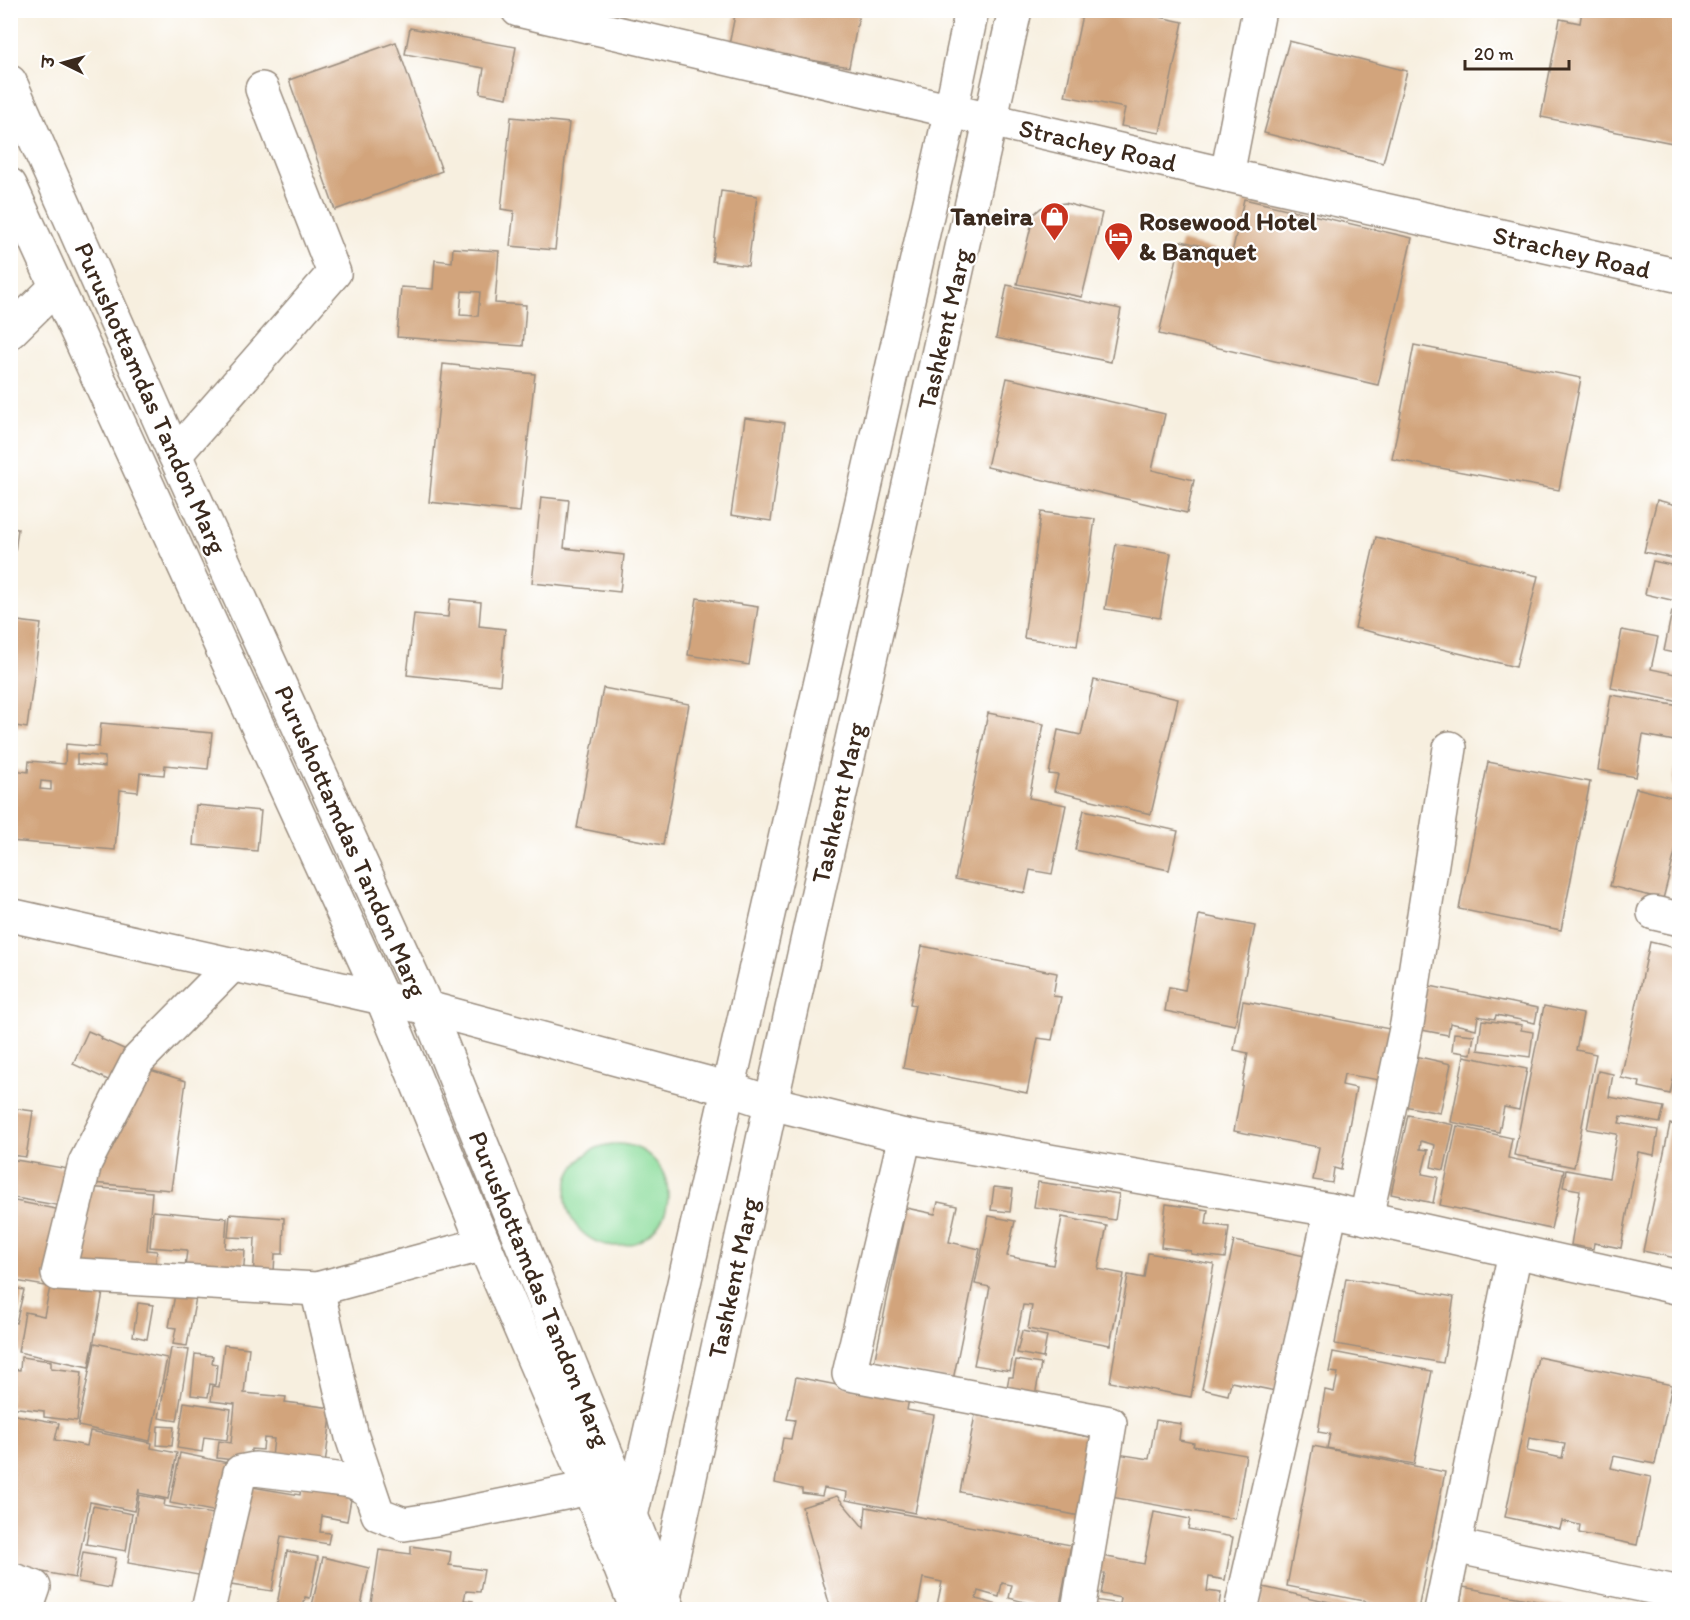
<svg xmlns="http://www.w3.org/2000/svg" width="1690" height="1620" viewBox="0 0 1690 1620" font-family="Itim,'Playpen Sans Deva',sans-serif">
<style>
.green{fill:#8cdd9c;stroke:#64845d;stroke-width:1.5}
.building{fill:#d2a47c;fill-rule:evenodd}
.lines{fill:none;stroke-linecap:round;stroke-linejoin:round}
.street-casing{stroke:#998c7e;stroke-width:36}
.secondary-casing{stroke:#998c7e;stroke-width:36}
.primary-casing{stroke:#998c7e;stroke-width:36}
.street{stroke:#fff;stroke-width:33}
.secondary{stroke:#fff;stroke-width:33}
.primary{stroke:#fff;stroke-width:33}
.labels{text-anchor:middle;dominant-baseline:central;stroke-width:4.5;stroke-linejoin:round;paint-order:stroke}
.street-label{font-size:26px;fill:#3b2a1e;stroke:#fff}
.poi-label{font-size:26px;font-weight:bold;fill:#3b2a1e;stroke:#fff;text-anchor:end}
</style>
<rect width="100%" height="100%" fill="#fff"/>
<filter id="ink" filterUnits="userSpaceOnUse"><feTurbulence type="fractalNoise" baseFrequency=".0167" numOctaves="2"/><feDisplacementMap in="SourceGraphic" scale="12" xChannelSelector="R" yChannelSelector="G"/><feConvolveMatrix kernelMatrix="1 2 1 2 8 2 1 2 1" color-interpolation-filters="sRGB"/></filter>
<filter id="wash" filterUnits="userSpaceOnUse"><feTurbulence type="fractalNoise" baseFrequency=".008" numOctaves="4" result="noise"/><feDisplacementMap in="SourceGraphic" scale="24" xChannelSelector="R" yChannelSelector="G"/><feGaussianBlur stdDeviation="1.35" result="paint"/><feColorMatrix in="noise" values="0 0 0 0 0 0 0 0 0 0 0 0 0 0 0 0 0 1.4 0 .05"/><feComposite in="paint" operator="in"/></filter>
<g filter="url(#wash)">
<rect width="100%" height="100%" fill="#f7efdf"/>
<circle class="green" cx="617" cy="1195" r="51"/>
<g id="blocks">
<g class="building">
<path d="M736,10H860L849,67L729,45Z"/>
<path d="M1083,10H1127L1183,22L1160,133L1121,126L1125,108L1065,96Z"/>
<path d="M1582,10H1680V110L1673,143L1541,117L1560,19L1580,23Z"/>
<path d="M410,28L516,47L507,98L480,93L484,68L405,54Z"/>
<path d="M1289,41L1407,71L1383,163L1264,133Z"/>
<path d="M396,42L442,171L335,210L289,80Z"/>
<path d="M511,117L569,123L555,250L510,246L514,211L501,209Z"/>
<path d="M721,191L757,196L748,266L712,261Z"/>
<path d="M1244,199L1412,238L1378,385L1159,334L1181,241L1232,253Z"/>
<path d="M1065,203L1102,213L1082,297L1017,284L1034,214L1041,208L1051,205Z"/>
<path d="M453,248L499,251L495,303L526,305L523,346L397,337L401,287L433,289L435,260L452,262ZM462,291L480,292L478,316L460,315Z"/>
<path d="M1007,285L1121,309L1111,362L996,338Z"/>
<path d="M1414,345L1581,378L1559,490L1392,459Z"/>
<path d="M443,364L535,374L520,512L429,502Z"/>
<path d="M1007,378L1165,414L1152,470L1194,480L1187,513L987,467Z"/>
<path d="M745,418L785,423L771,521L731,515Z"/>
<path d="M541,497L569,500L564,548L624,555L620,592L532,583Z"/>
<path d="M1657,500L1680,506V560L1644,552Z"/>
<path d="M1041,512L1095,519L1077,646L1024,638Z"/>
<path d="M10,528L18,529L12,574L10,573Z"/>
<path d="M1376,537L1538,576L1516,667L1355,628Z"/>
<path d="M1116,544L1171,553L1160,618L1105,609Z"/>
<path d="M1653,561L1680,567V602L1645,594Z"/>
<path d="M697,598L758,607L749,665L688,655Z"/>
<path d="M450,599L481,602L479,626L505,629L500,685L407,675L414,614L448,617Z"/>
<path d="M1672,611L1680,612V654L1664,651Z"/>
<path d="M10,620L41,624L27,728L10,725Z"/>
<path d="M1622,630L1658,637L1651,669L1680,675V702L1611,688Z"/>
<path d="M1094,680L1178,699L1151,814L1054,791L1058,775L1049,774L1058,730L1081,735Z"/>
<path d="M603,688L689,704L663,845L577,828Z"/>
<path d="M1611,695L1680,706V742L1643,735L1636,777L1598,770Z"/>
<path d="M988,713L1044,724L1029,798L1066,805L1052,874L1030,870L1025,893L955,879Z"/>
<path d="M101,723L212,733L208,769L165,765L164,775L140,773L138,792L120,790L115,850L10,841V816L14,770L28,772L29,761L65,764L66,744L99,747ZM77,754L105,757V767L77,764ZM41,781L51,782V790L40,789Z"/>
<path d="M1678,753H1680V788L1673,786Z"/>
<path d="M1488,762L1590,782L1561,930L1459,909Z"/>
<path d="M1636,788L1680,799V833L1663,899L1610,886Z"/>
<path d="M196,805L261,811L257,851L193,845Z"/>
<path d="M1084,810L1178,831L1169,870L1075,850Z"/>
<path d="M1679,881H1680V906L1673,904Z"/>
<path d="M1199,915L1255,926L1235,1025L1165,1011L1169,987L1185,990Z"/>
<path d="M1650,942L1680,949V1050L1670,1094L1639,1087L1640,1082L1621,1078Z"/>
<path d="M922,946L1057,973L1053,996L1061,997L1052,1040L1038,1038L1027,1093L903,1068L915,1005L910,1004Z"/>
<path d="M1420,984L1538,1008L1535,1023L1496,1015L1495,1019L1478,1016L1476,1029L1450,1023L1448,1035L1411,1028Z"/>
<path d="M1243,1001L1395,1030L1385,1081L1344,1074L1342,1085L1356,1088L1341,1170L1334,1168L1332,1183L1313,1180L1319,1147L1234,1131L1248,1053L1234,1050Z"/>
<path d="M1544,1006L1583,1014L1576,1050L1596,1054L1574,1167L1514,1155Z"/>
<path d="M1482,1020L1522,1025L1521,1030L1533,1032L1530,1057L1478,1050Z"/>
<path d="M88,1031L102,1037L101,1039L133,1053L119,1085L73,1064Z"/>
<path d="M1454,1033L1474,1035L1471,1054L1452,1051Z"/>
<path d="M1415,1056L1451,1064L1440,1113L1404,1106Z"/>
<path d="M1464,1056L1527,1069L1519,1110L1504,1107L1499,1132L1451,1122Z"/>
<path d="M147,1069L186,1081L171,1190L92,1183Z"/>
<path d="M1598,1071L1613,1074L1609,1097L1664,1107L1660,1123L1621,1116L1619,1123L1658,1130L1654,1155L1638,1152L1621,1248L1594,1243L1593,1249L1571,1245L1580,1190L1563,1187L1566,1170L1609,1178L1617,1134L1587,1129Z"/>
<path d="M10,1108L33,1111L26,1157L10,1155Z"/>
<path d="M1408,1115L1454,1125L1444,1170L1431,1167L1435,1145L1421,1141L1420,1149L1428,1150L1422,1174L1438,1177L1433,1203L1391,1194Z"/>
<path d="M1670,1124L1680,1126V1259L1643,1251Z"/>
<path d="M1457,1126L1512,1138L1508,1158L1564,1170L1551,1229L1440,1205Z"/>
<path d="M10,1159L80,1171L73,1208L10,1197Z"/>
<path d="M1038,1182L1119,1194L1115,1220L1034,1207Z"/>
<path d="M86,1187L152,1192L147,1250L157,1251L154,1276L75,1265Z"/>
<path d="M994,1187L1013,1189L1010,1212L991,1210Z"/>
<path d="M10,1200L61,1210L45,1286L10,1280Z"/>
<path d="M938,1202L957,1206L949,1242L980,1249L953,1380L874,1363L906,1208L935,1214Z"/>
<path d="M1166,1204L1208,1210L1206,1224L1229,1227L1225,1258L1191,1254V1251L1161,1247Z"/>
<path d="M153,1211L227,1218L225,1248L245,1250L243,1280L184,1276L187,1250L150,1247Z"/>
<path d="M230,1214L284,1218L283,1254H275L274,1271L253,1283L255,1238L228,1237Z"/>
<path d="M989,1216L1015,1221L1007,1256L1053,1265L1062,1217L1107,1226L1098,1269L1124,1274L1110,1345L1028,1329L1032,1306L1023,1305L1010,1371L974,1365L990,1287L975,1284Z"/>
<path d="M1234,1241L1305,1256L1276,1391L1231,1382L1228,1395L1202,1389Z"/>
<path d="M1148,1253L1214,1264L1191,1397L1110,1382L1128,1275L1144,1278Z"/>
<path d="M52,1277L104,1287L89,1367L18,1352L25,1312L44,1316Z"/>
<path d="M1346,1278L1454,1297L1443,1363L1335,1344Z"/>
<path d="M10,1287L24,1290L16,1323L13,1322L11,1328Z"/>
<path d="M176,1289L197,1292L187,1346L173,1344L176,1328L169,1327Z"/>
<path d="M138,1303L153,1305L147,1339L133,1336Z"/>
<path d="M1022,1331L1047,1336L1043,1358L1017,1353Z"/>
<path d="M95,1343L167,1358L150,1441L78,1426Z"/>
<path d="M224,1345L249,1348L244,1393L286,1397L285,1402L332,1408L324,1473L271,1466L274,1439L264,1438L263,1450L251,1449L250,1462L217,1458L219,1441L231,1443L235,1404L211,1401L213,1386L219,1387Z"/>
<path d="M171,1348L189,1350L177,1421L159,1418Z"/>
<path d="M1333,1352L1432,1371L1414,1464L1327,1448L1330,1434L1318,1432L1325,1390L1334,1392L1338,1373L1329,1372Z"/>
<path d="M195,1354L213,1356L212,1363L217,1364L215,1385L210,1384L208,1397L191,1395Z"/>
<path d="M21,1357L51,1361V1368L82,1372L77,1421L44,1417V1411L10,1407V1369L20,1370Z"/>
<path d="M1538,1357L1672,1385L1655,1464L1614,1456L1611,1468L1651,1477L1637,1545L1579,1533L1580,1525L1562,1521L1560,1529L1505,1517ZM1529,1438L1565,1444L1562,1458L1527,1451Z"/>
<path d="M1016,1360L1041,1364L1035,1396L1006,1392L1009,1377H1013Z"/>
<path d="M796,1377L909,1399L907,1410L934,1415L915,1513L846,1500L847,1492L824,1488L822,1496L802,1493V1489L775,1483L783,1438L791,1439L795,1420L787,1419Z"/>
<path d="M184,1402L231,1409L227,1440L204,1437L202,1452L177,1448Z"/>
<path d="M10,1414L59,1423L55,1440L87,1446L90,1431L152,1443L151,1448L177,1453L168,1499L139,1493V1489L134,1511L90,1502L75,1578L10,1566Z"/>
<path d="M975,1415L1095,1438L1080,1516L960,1492Z"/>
<path d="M1156,1420L1181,1424L1179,1440L1194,1443L1193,1446L1246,1455L1235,1519L1111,1497L1118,1454L1149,1459Z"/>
<path d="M158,1426L174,1427L172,1446L157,1445Z"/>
<path d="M1313,1446L1445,1472L1418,1610H1409L1287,1586Z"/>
<path d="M180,1453L238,1465L228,1514L170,1503Z"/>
<path d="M302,1480L353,1488L347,1521L322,1516L320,1532L330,1533L328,1544L281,1536L272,1591L224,1584L240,1485L300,1495Z"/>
<path d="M139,1495L165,1500L164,1506L214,1514L204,1576L128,1563Z"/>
<path d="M837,1496L864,1528L866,1507L1071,1545L1059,1610H1031L1032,1604L1009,1598L1012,1585L1002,1583L999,1597L978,1591L976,1599L1016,1610H936L942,1582L923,1578L917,1610H831L802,1507Z"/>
<path d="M93,1506L132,1514L126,1551L86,1544Z"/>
<path d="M1154,1512L1190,1519L1188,1529L1233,1537L1225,1580L1209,1577L1207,1591L1221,1593L1218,1610H1086L1088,1599L1120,1604L1121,1598L1101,1594L1105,1573L1094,1571L1096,1555L1144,1564Z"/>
<path d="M411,1546L451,1552L449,1565L484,1570L480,1592L466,1591L464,1600L473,1601L472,1610H370L379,1550L411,1554Z"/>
<path d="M287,1551L318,1557L310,1598L305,1597L303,1610H276Z"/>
<path d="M83,1552L116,1558L110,1588L78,1582Z"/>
<path d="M323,1557L369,1568L360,1610H311Z"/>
<path d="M1263,1587L1361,1609V1610H1258Z"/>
<path d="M1463,1587L1574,1608V1610H1459Z"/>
</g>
</g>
</g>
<g filter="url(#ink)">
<use href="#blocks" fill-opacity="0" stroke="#998c7e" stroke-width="1.5"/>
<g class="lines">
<defs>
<g id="street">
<path d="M1227,175L1259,10"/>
<path d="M10,332L56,287"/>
<path d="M175,455L334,273L262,89"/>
<path d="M1654,913L1680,919"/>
<path d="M233,964L138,1060L85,1163L58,1274L317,1289L484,1244"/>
<path d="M905,1136L849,1374L1110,1423L1078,1610"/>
<path d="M1366,1218L1407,1024L1450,748"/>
<path d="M317,1289L352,1437L378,1514L404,1524L436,1519L589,1488"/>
<path d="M1454,1546L1680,1593"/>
<path d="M10,1579L34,1587L26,1610"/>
<path d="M208,1610L240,1472L255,1469L345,1480L354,1482L369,1490"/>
<path d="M1241,1610L1331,1210"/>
<path d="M1441,1610L1515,1252"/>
</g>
<g id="secondary">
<path d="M518,10L1227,175L1680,276"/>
<path d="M10,915L427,1008L729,1089L771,1103L905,1136L1331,1210L1680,1288"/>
<path d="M631,1516L951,110L972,10"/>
<path d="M664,1597L771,1103L1015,10"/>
</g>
<g id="primary">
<path d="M10,82L175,455L427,1008L669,1610"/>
<path d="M10,185L382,998L484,1244L589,1488L637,1610"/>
</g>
</defs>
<use href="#street" class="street-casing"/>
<use href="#secondary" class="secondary-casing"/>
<use href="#primary" class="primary-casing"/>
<use href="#street" class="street"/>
<use href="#secondary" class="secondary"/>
<use href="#primary" class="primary"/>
</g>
</g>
<defs>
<symbol id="shop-pin" viewBox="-11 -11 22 30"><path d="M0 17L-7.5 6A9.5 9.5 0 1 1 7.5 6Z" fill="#c8321e" stroke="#fff"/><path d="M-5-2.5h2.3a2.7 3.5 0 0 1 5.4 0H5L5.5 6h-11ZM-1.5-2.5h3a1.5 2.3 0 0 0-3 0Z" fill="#fff"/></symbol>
<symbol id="hotel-pin" viewBox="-11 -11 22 30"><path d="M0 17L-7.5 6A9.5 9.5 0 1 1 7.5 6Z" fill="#c8321e" stroke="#fff"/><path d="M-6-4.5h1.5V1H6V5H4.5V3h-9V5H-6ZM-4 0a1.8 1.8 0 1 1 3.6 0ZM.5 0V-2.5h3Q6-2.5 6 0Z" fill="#fff"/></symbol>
</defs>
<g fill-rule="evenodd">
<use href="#shop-pin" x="1038" y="200" width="33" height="45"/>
<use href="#hotel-pin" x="1102" y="220" width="33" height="45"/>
</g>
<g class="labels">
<g class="street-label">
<text transform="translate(1098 145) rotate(13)">Strachey Road</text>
<text transform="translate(1572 252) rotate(13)">Strachey Road</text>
<text transform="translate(944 329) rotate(-77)">Tashkent Marg</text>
<text transform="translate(151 398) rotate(66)">Purushottamdas Tandon Marg</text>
<text transform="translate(838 803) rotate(-77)">Tashkent Marg</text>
<text transform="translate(351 841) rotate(66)">Purushottamdas Tandon Marg</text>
<text transform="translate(733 1278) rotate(-78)">Tashkent Marg</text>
<text transform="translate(540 1289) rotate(68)">Purushottamdas Tandon Marg</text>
</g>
<g class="poi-label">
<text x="1033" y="216">Taneira</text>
<text x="1139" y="221" text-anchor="start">Rosewood Hotel<tspan x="1139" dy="30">&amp; Banquet</tspan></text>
</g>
</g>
<rect width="1690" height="1620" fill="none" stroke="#fff" stroke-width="36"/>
<g transform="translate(63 63) rotate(275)" stroke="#ffffff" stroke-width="4.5" paint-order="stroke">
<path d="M0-4.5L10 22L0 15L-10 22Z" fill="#3b2a1e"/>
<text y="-9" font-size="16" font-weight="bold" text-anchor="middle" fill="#3b2a1e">उ</text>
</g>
<path d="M1465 60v9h104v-9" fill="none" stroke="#3b2a1e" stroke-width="3"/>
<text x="1474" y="60" font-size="18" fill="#3b2a1e" stroke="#ffffff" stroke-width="4.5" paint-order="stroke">20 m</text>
</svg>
